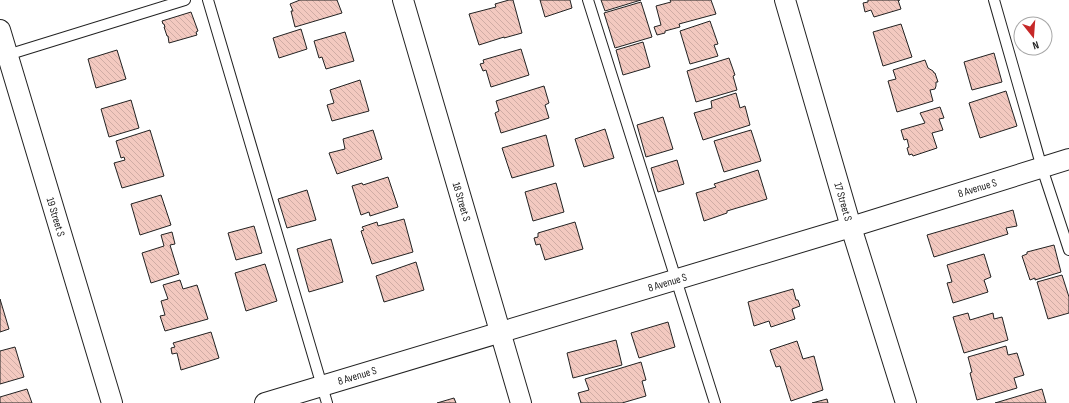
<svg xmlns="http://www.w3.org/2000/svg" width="1069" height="403" viewBox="0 0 1069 403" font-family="'Sofia Sans Condensed',sans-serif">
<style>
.building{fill:url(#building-back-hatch);stroke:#222}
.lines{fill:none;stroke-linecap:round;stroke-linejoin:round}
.lane-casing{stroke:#222;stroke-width:12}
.street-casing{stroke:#222;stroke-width:22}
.lane{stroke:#fff;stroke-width:10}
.street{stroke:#fff;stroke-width:20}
.labels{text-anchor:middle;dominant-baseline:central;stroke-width:3;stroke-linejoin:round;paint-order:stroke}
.street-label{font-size:11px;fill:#222;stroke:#fff}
</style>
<defs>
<pattern id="building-back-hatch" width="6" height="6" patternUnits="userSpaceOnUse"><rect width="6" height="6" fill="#f3c9c0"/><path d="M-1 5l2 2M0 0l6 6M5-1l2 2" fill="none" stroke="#d0aca5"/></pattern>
</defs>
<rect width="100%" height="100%" fill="#fff"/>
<g class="building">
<path d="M300,0H337L342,13L295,27L291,11H293L290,4Z"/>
<path d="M509,0H513L522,33L504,38V37L479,45L469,14L496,7L495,4Z"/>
<path d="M540,0H570L572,8L545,17Z"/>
<path d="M601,0H641L605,11Z"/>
<path d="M670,0H711L716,14L679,24L680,27L665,31V33L657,35L654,27L661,25L656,6L671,2Z"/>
<path d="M868,0H900H898L901,9L874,17L871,10L865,12L863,3L868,2Z"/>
<path d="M641,2L652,37L615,48L604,13Z"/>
<path d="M191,12L198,31L196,32L197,35L169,43L168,36H167L164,27H165L164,24H163L162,21Z"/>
<path d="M710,21L718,44L714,45L718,56L690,64L680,31Z"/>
<path d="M901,24L912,57L883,66L873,32Z"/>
<path d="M301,29L307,49L279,58L273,38Z"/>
<path d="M345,32L354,61L326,69L322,57L319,58L314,41Z"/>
<path d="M643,42L650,67L623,75L616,50Z"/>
<path d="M521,49L529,75L491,87L486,70L483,71L480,64L484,63L483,60Z"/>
<path d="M117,50L126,79L96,88L88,59Z"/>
<path d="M994,53L1002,82L972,90L964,62Z"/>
<path d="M729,58L735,75L733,76L737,90L696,102L687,71Z"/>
<path d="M925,60L928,68L933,71L934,73H935L938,82H936V86L935,89L930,90L933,101L897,112L888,81L896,79L893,70Z"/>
<path d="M360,80L369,111L332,121L327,105L334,103L330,90Z"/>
<path d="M544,86L549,103L545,105L549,118L501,133L495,113L499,111L496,101Z"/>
<path d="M1006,91L1017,126L980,138L969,103Z"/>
<path d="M736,93L740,108L745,106L750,125L703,140L694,113L712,108L711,101Z"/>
<path d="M131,100L139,128L109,137L101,109Z"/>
<path d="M940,107L944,118L939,119L943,130L932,133L937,148L913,156L912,154L909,155L907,148L909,147L907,139L904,140L901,130L925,123L920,113Z"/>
<path d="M663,117L673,149L646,157L637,125Z"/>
<path d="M605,129L614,158L584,167L575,139Z"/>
<path d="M150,130L164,176L122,188L114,163L125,160L124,157L121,158L116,141Z"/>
<path d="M373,130L382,159L337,174L329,153L345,149L343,139Z"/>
<path d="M751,130L761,161L724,172L714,141Z"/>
<path d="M546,135L554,166L512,178L502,148Z"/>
<path d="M677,160L684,184L658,192L651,168Z"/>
<path d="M758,170L767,199L727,211V213L704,221L696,193L716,187L714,184Z"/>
<path d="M388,177L398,207L370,216L369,212L361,215L352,186L362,183L363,185Z"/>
<path d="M556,183L564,212L533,221L525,192Z"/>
<path d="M307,190L316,220L287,228L278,199Z"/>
<path d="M161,195L171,225L140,235L131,204Z"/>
<path d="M1013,210L1017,226L1006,228L1008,234L934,257L927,235Z"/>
<path d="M404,219L413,252L372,264L361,231L364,230L362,227L377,222L378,226Z"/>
<path d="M575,222L583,249L545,260L540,244L536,245L534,238L538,237V233Z"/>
<path d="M254,226L262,253L236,260L228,233Z"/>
<path d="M172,232L175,244L170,245L179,274L151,283L142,253L164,246L161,235Z"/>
<path d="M331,239L343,282L309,292L297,249Z"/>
<path d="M1054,245L1061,272L1035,280V278L1030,280L1022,256L1027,254V252Z"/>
<path d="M984,254L991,277L984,280L988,292L953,303L947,283L952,282L947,265Z"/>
<path d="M416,262L424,290L384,302L376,276Z"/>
<path d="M265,264L277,301L246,311L235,273Z"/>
<path d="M1062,275L1069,297V313L1048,319L1037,282Z"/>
<path d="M180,280L183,289L197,285L208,319L165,331L160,316L165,315L161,301L168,299L163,285Z"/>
<path d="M793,289L796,300H798L800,306L792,309L795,319L771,327L769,321L754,326L748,302Z"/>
<path d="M0,299L9,329L0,332Z"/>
<path d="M968,313L970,320L993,313L994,319L1002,317L1008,340L964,353L953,317Z"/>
<path d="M668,322L675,347L639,358L631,333Z"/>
<path d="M211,332L219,358L181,370L177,353L172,354L171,348L175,347L173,343Z"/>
<path d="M616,340L622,365L573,378L567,353Z"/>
<path d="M797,341L803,359L814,356L823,390L791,401L780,366L776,367L770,350Z"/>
<path d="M1006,346L1008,355L1017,353L1024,375L1014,378L1017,388L977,400L970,373L972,372L968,357Z"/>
<path d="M15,347L24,377L0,384V351Z"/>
<path d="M641,362L646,380L642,381L646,396L622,403H581L578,393L589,390L585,379Z"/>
<path d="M27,389L32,403H0V397Z"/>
<path d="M1042,389L1046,403H995Z"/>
<path d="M454,398L456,403H437Z"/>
<path d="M827,399L828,403H812Z"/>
</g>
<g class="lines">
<defs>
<g id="lane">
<path d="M208,0L327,403"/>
<path d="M588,0L715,403"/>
<path d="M994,0L1042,168L1069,250"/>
<path d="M4,56L185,0"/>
</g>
<g id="street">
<path id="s1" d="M403,0L521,403"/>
<path id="s2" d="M785,0L851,227L906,403"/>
<path id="s3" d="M0,30L112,403"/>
<path id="s4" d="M265,403L851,227L1069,159"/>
</g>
</defs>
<use href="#lane" class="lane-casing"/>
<use href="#street" class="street-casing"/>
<use href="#lane" class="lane"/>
<use href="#street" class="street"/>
</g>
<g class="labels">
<g class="street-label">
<text stroke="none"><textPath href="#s4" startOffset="744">8 Avenue S</textPath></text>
<text stroke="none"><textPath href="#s1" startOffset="210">18 Street S</textPath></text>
<text stroke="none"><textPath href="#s2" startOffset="210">17 Street S</textPath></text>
<text stroke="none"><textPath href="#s3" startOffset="195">19 Street S</textPath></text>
<text stroke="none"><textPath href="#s4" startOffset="420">8 Avenue S</textPath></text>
<text stroke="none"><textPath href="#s4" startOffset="96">8 Avenue S</textPath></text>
</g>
</g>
<g transform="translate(1033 36) rotate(163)"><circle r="19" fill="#ffffff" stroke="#a7a7a7"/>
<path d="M0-3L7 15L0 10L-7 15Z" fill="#c62828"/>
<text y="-6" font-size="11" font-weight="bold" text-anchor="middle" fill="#222222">N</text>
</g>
</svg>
